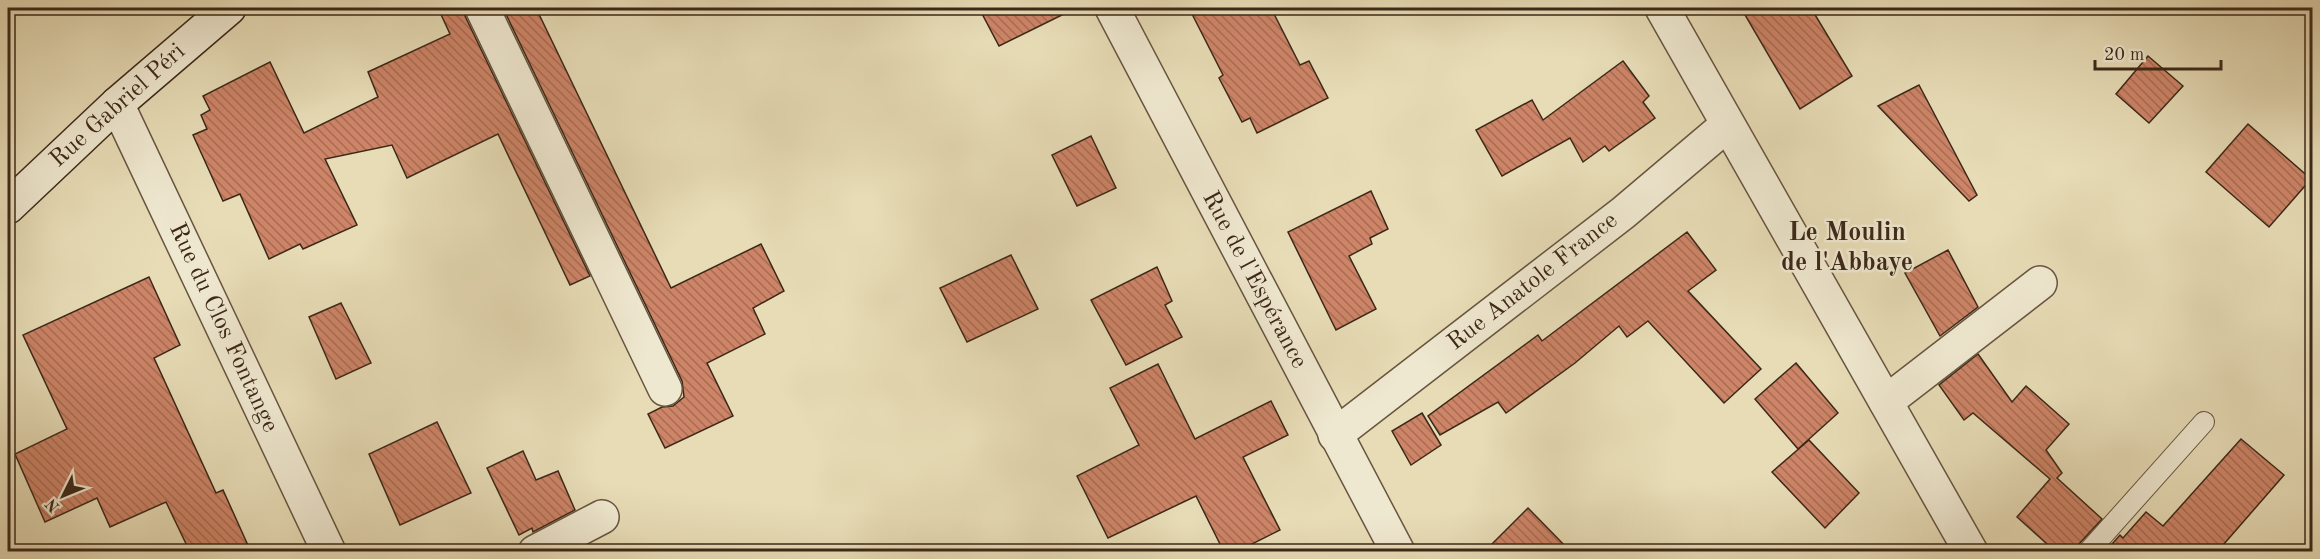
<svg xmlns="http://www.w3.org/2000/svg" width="2320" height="559" viewBox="0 0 2320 559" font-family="'Old Standard TT',serif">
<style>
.building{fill:url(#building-back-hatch);stroke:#3c2819;stroke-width:1.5}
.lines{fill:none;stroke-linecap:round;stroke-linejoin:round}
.lane-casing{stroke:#675540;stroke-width:22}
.street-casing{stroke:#675540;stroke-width:36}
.secondary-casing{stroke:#3c2819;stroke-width:36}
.lane{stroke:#efe8d0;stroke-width:20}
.street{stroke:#efe8d0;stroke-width:33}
.secondary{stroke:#efe8d0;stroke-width:33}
.labels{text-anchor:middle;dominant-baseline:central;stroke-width:5;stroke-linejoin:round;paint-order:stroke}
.street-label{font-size:24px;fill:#3c2819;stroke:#efe8d0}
.neighbourhood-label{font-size:26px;font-weight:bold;fill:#3c2819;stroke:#efe8d0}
</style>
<defs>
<pattern id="building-back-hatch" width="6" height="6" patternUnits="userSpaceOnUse" patternTransform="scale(1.5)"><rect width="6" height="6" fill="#cd8467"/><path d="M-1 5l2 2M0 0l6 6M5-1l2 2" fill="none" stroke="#a86c54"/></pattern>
</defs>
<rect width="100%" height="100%" fill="#e7dcb6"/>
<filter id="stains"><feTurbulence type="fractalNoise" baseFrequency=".00333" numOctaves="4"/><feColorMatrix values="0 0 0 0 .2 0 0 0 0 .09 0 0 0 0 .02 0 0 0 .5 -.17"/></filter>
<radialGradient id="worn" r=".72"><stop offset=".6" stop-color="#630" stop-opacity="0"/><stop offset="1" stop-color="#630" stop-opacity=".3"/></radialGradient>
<g class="building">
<path d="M438,8H463L465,16L590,276L570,285L498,134L407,178L392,145L325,159L357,225L303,249L300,244L269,259L240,194L223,201L193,135L207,129L201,115L210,110L203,96L270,62L304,133L378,97L368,72L450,34Z"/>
<path d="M503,8H536L671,288L761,244L784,291L753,308L765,334L707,363L733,416L665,448L648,414L662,407L673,406L684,397L682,381Z"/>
<path d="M979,8H1076L999,46Z"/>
<path d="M1189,8H1271L1300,65L1309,61L1328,98L1257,133L1250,118L1242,122L1219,78L1223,75Z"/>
<path d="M1741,8H1811L1852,76L1800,109Z"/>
<path d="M2148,56L2183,86L2149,123L2116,94Z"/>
<path d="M1623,61L1649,96L1643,102L1655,118L1609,151L1605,146L1583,162L1570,138L1502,176L1476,130L1532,100L1543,120Z"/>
<path d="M1919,85L1977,195L1969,201L1878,106Z"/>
<path d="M2248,124L2311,179L2269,227L2206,172Z"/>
<path d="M1091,136L1116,188L1077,206L1052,155Z"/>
<path d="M1371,191L1388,229L1370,238L1372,244L1349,256L1376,309L1336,330L1288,232Z"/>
<path d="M1687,232L1716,270L1688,291L1761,369L1724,403L1648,321L1627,337L1619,326L1575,363L1506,413L1498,402L1440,435L1428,416L1538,335L1542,341Z"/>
<path d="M1948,250L1978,307L1940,336L1905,273Z"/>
<path d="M1011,255L1038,309L967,342L940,288Z"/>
<path d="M1157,267L1172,301L1165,305L1182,337L1126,365L1091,300Z"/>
<path d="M149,277L180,345L154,358L216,493L223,490L251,552H190L166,502L110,527L97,498L45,522L15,454L67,429L23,335Z"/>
<path d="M341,303L371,363L336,379L309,317Z"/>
<path d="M1978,354L2012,402L2026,386L2069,424L2046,450L2062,473L2057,478L2102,519L2079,544L2076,552H2056L2017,517L2050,479L1973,413L1964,420L1939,385Z"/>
<path d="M1796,363L1838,413L1798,449L1755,399Z"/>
<path d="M1158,364L1195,439L1271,401L1288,435L1243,457L1280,530L1236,552H1224L1196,496L1108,538L1077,476L1139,445L1110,388Z"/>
<path d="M1422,413L1441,445L1411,465L1392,431Z"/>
<path d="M437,422L471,493L400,525L369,454Z"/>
<path d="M2241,439L2284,475L2217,552H2105L2120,535L2123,538L2146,512L2163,526Z"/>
<path d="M1809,440L1859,493L1825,528L1772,472Z"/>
<path d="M523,451L536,480L558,471L575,510L533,532L532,528L519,535L487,468Z"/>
<path d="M1528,508L1571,552H1484Z"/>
</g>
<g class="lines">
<defs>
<path id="lane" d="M2088,552L2204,422"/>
<g id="street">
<path d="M482,8L665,389"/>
<path d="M1112,8L1398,552"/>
<path d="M1662,8L1971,552"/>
<path d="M117,104L329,552"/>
<path d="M1886,402L2040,283"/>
<path d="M1335,435L1623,213L1727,125"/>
<path d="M535,552L602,517"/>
</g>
<path id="secondary" d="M8,207L117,104L229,8"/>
</defs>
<use href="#lane" class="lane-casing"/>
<use href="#street" class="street-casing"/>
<use href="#secondary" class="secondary-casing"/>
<use href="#lane" class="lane"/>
<use href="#street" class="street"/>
<use href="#secondary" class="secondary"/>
</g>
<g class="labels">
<g class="street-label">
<text transform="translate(118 106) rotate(-42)">Rue Gabriel Péri</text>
<text transform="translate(1254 280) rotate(62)">Rue de l'Espérance</text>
<text transform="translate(1533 282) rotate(-38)">Rue Anatole France</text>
<text transform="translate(223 328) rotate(65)">Rue du Clos Fontange</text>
</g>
<g class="neighbourhood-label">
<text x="1847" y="233">Le Moulin<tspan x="1847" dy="30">de l'Abbaye</tspan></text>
</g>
</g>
<rect width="2320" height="559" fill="none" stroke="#e7dcb6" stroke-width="30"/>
<rect x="9" y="9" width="2302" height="541" fill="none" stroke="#3c2819" stroke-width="3"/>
<rect x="15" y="15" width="2290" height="529" fill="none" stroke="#3c2819" stroke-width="1.5"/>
<g transform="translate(63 496) rotate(227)" stroke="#efe8d0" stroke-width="4.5" paint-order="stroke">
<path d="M0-4.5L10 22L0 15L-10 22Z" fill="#3c2819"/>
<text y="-9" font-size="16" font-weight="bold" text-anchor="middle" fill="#3c2819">N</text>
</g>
<path d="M2095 60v9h126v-9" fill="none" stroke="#3c2819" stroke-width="3"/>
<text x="2104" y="60" font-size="18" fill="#3c2819" stroke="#efe8d0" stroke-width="4.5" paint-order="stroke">20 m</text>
<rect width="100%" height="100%" filter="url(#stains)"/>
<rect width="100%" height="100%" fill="url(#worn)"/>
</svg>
